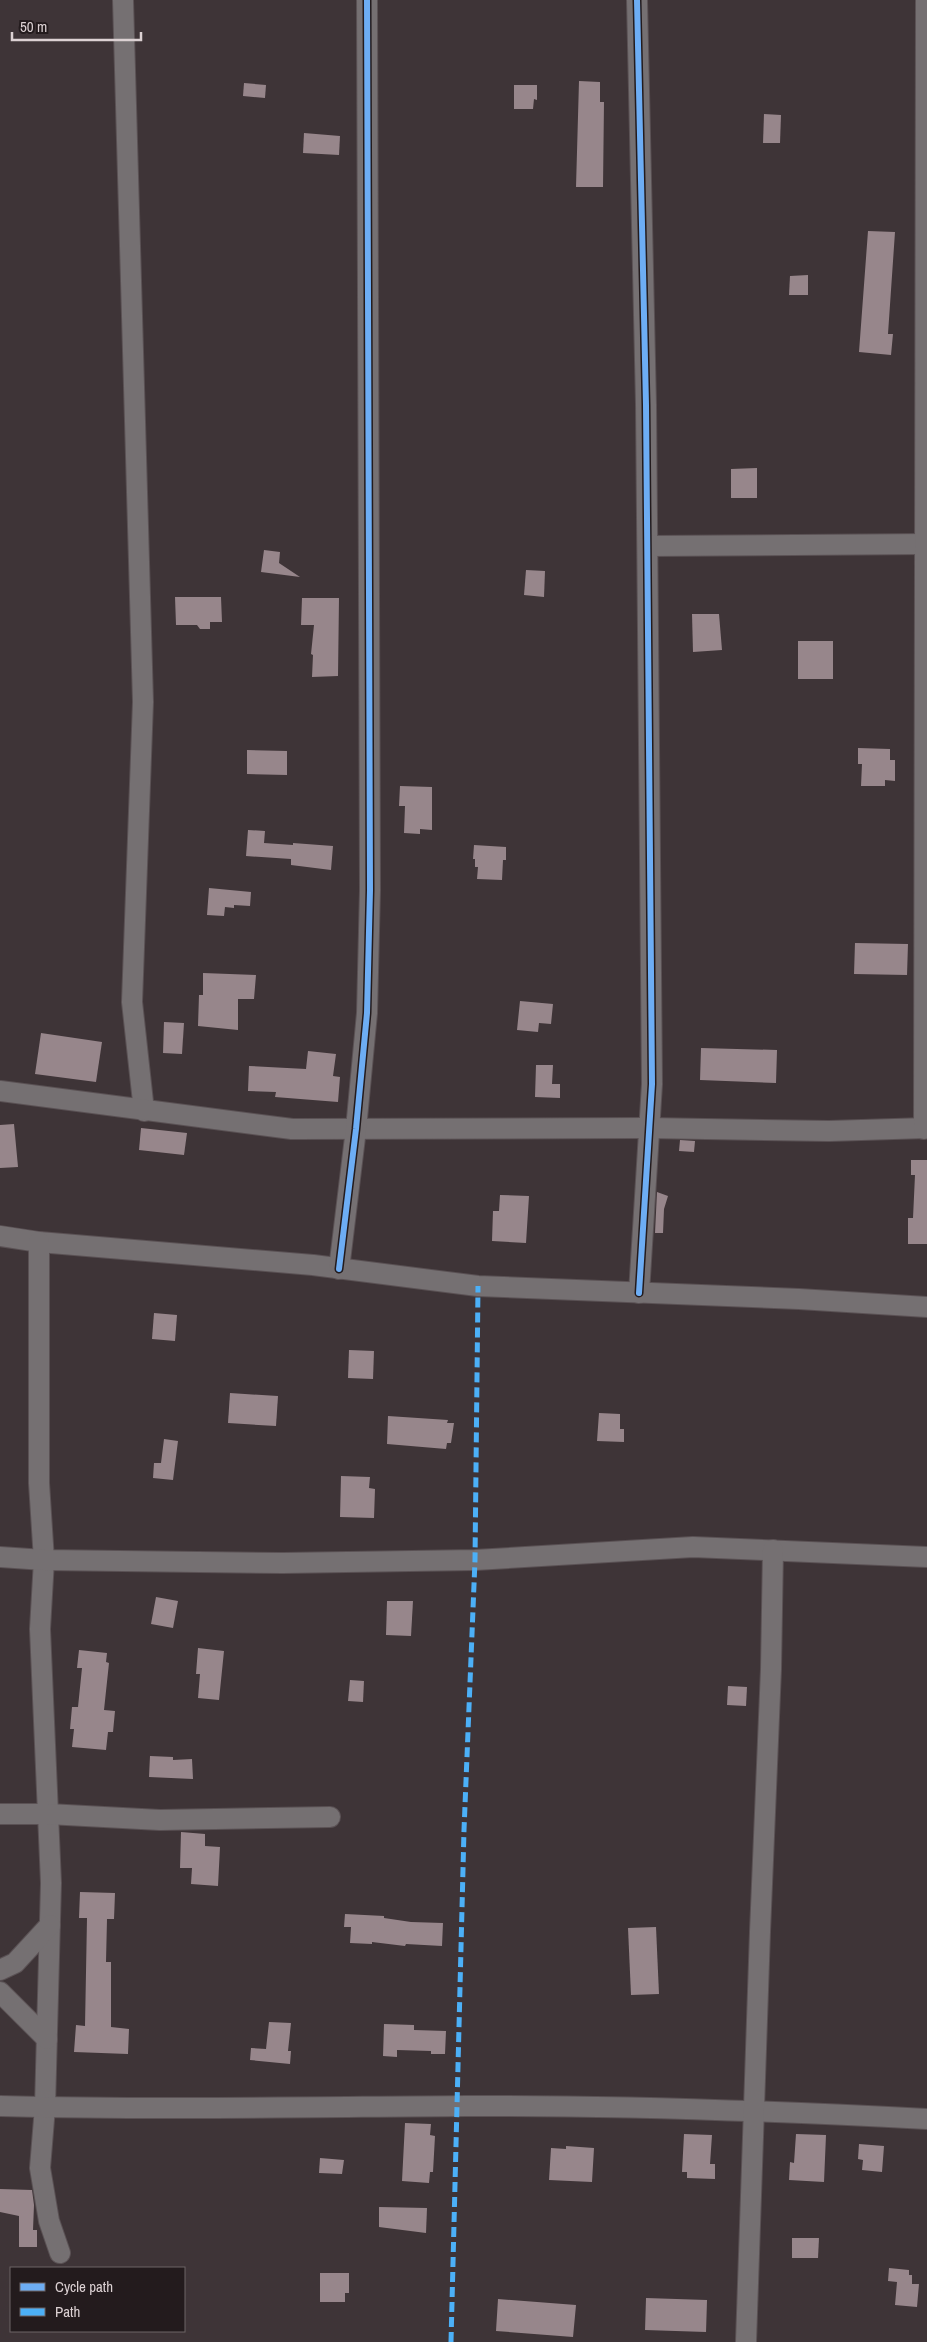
<svg xmlns="http://www.w3.org/2000/svg" width="927" height="2342" viewBox="0 0 927 2342" font-family="'Archivo Narrow',sans-serif">
<style>
.building{fill:#97868b}
.lines{fill:none;stroke-linecap:round;stroke-linejoin:round}
.street-casing{stroke:#5a5154;stroke-width:22}
.street{stroke:#757072;stroke-width:20}
.quiet{stroke:#4cb0f7;stroke-width:5;stroke-dasharray:10 5;stroke-linecap:butt}
.cycleway-casing{stroke:#231b1d;stroke-width:9}
.cycleway{stroke:#6dadf4;stroke-width:6}
</style>
<rect width="100%" height="100%" fill="#3e3437"/>
<g class="building">
<path d="M579,81L600,82V102H604L603,187H576Z"/>
<path d="M244,83L266,85L265,98L243,96Z"/>
<path d="M514,85H537V100L534,99L533,109H514Z"/>
<path d="M764,114L781,115L780,143H763Z"/>
<path d="M304,133L340,136L339,155L303,153Z"/>
<path d="M868,231L895,232L888,334H893L891,355L859,352Z"/>
<path d="M808,275V295H789L790,276Z"/>
<path d="M757,468V498H731V469Z"/>
<path d="M264,550L280,552L279,563L300,577L261,572Z"/>
<path d="M526,570L545,571L544,597L524,595Z"/>
<path d="M175,597H221L222,622H210V629H200L197,625H176Z"/>
<path d="M302,598H339L338,676L312,677L313,655L311,654L314,625H301Z"/>
<path d="M692,614H719L722,650L693,652Z"/>
<rect x="798" y="641" width="35" height="38"/>
<path d="M858,748L890,749V760H895V781L885,780V786H861L862,764H858Z"/>
<path d="M247,750L287,751V775L247,774Z"/>
<path d="M400,786L432,787V830L420,829V834L404,833L405,806H399Z"/>
<path d="M248,830L265,831L264,843L293,845V843L333,846L331,870L291,865V859L246,856Z"/>
<path d="M474,845L506,847V860H503L502,880L477,879L478,867H475V859H473Z"/>
<path d="M209,888L251,892L250,906L234,905V908L225,907L224,916L207,915Z"/>
<path d="M855,943L908,944L907,975L854,974Z"/>
<path d="M203,973L256,975L254,999H238V1030L198,1026L199,995H203Z"/>
<path d="M520,1001L553,1004L551,1024L539,1023L538,1032L517,1030Z"/>
<path d="M164,1022L184,1023L182,1054L163,1053Z"/>
<path d="M41,1033L102,1042L96,1082L35,1074Z"/>
<path d="M701,1048L777,1050L776,1083L700,1080Z"/>
<path d="M308,1051L336,1054L333,1076L340,1077L338,1102L275,1097L276,1092L248,1091L249,1066L306,1069Z"/>
<path d="M536,1065H553L552,1084H560V1098L535,1097Z"/>
<path d="M14,1124L18,1167L0,1168V1125Z"/>
<path d="M141,1128L187,1133L184,1155L139,1150Z"/>
<path d="M680,1140L695,1141L694,1152L679,1151Z"/>
<path d="M911,1160H927V1244H908V1218H913L915,1175H911Z"/>
<path d="M657,1192L668,1196L664,1209L663,1233H655Z"/>
<path d="M500,1195L529,1196L526,1243L492,1241L493,1211H499Z"/>
<path d="M154,1313L177,1315L175,1341L152,1339Z"/>
<path d="M349,1350L374,1351L373,1379L348,1378Z"/>
<path d="M230,1393L278,1396L276,1426L228,1423Z"/>
<path d="M599,1413L620,1414V1429H624V1442L597,1441Z"/>
<path d="M388,1416L448,1420L447,1423H454L451,1443H447L446,1449L387,1444Z"/>
<path d="M164,1439L178,1441L173,1480L153,1478L154,1463H161Z"/>
<path d="M341,1476L370,1477L369,1488L375,1489L374,1518L340,1517Z"/>
<path d="M156,1597L178,1601L173,1628L151,1624Z"/>
<path d="M387,1601H413L411,1636L386,1635Z"/>
<path d="M198,1648L224,1651L219,1700L198,1698L200,1674H196Z"/>
<path d="M79,1650L107,1653L106,1662L109,1663L104,1710L115,1711L113,1732H108L106,1750L72,1747L74,1729H70L72,1707H78L82,1668H77Z"/>
<path d="M350,1680L364,1681L363,1702L348,1701Z"/>
<path d="M728,1686L747,1687L746,1706L727,1705Z"/>
<path d="M150,1756L173,1757V1760L192,1759L193,1779L149,1777Z"/>
<path d="M181,1832L205,1834V1846L220,1847L218,1886L191,1884L192,1868H180Z"/>
<path d="M80,1892L115,1893L114,1919H107L106,1962H111V2027L129,2029L128,2054L74,2052L76,2025L85,2026L87,1918H79Z"/>
<path d="M345,1914L384,1916V1918L411,1922L443,1923L442,1946L406,1944L405,1946L372,1942V1944L350,1943L351,1927H344Z"/>
<path d="M656,1927L659,1994L631,1995L628,1928Z"/>
<path d="M269,2022L291,2023L288,2051H291L290,2064L250,2060L251,2048L266,2049Z"/>
<path d="M384,2024L414,2025V2030L446,2031L445,2054H431V2051L397,2050V2057L383,2056Z"/>
<path d="M405,2123L431,2124L430,2135L435,2136L433,2172H430L429,2183L402,2181Z"/>
<path d="M684,2134L712,2135L710,2164H715V2179L687,2178V2172H682Z"/>
<path d="M796,2134L826,2135L824,2182L789,2180L790,2162L794,2163Z"/>
<path d="M859,2144L884,2146L882,2172L862,2170L863,2160L858,2159Z"/>
<path d="M566,2146L594,2148L592,2182L549,2180L551,2148L566,2149Z"/>
<path d="M320,2158L344,2160L342,2174L319,2173Z"/>
<path d="M0,2189L32,2190L34,2205L33,2230H37V2247H19V2216L0,2212Z"/>
<path d="M379,2207L427,2208L426,2233L379,2227Z"/>
<path d="M792,2238H819L818,2258H792Z"/>
<path d="M889,2268L909,2270V2275H912V2284H919L917,2307L895,2305L897,2282L888,2281Z"/>
<path d="M320,2273H349V2293H345V2302H320Z"/>
<path d="M646,2298L707,2300L706,2332L645,2330Z"/>
<path d="M498,2299L576,2305L573,2337L496,2331Z"/>
</g>
<g class="lines">
<defs>
<g id="street">
<path d="M123,0L143,702L132,1002L144,1111"/>
<path d="M637,0L646,405L652,1084L639,1293"/>
<path d="M648,546L927,544"/>
<path d="M0,1091L292,1129L648,1128L829,1131L927,1128"/>
<path d="M924,1129L926,0"/>
<path d="M0,1236L39,1242L313,1265L478,1286L799,1299L927,1307"/>
<path d="M39,1242V1483L44,1560L40,1629L51,1883L45,2107L40,2168L49,2221L60,2253"/>
<path d="M339,1269L356,1129L367,1013L370,890L367,0"/>
<path d="M0,1557L44,1560L283,1563L475,1560L693,1547L927,1557"/>
<path d="M0,1814H48L160,1820L330,1817"/>
<path d="M0,1970L15,1963L50,1925"/>
<path d="M0,1992L47,2039"/>
<path d="M0,2106C155,2110 311,2107 466,2106C620,2105 773,2111 927,2119"/>
<path d="M746,2342L760,1932L771,1669L773,1550"/>
</g>
</defs>
<use href="#street" class="street-casing"/>
<use href="#street" class="street"/>
<path class="quiet" d="M451,2342L464,1830L475,1560L478,1286"/>
<defs>
<g id="cycleway">
<path d="M637,0L646,405L652,1084L639,1293"/>
<path d="M339,1269L356,1129L367,1013L370,890L367,0"/>
</g>
</defs>
<use href="#cycleway" class="cycleway-casing"/>
<use href="#cycleway" class="cycleway"/>
</g>
<rect x="10" y="2267" width="175" height="65" fill="#231b1d" stroke="#6d6466"/>
<rect x="20" y="2283" width="25" height="8" fill="#6dadf4" stroke="#6d6466"/>
<text x="55" y="2292" font-size="15" fill="#dcd1d3">Cycle path</text>
<rect x="20" y="2308" width="25" height="8" fill="#4cb0f7" stroke="#6d6466"/>
<text x="55" y="2317" font-size="15" fill="#dcd1d3">Path</text>
<path d="M12 32v8h129v-8" fill="none" stroke="#dcd1d3" stroke-width="2.5"/>
<text x="20" y="32" font-size="15" fill="#dcd1d3" stroke="#231b1d" stroke-width="4" paint-order="stroke">50 m</text>
</svg>
